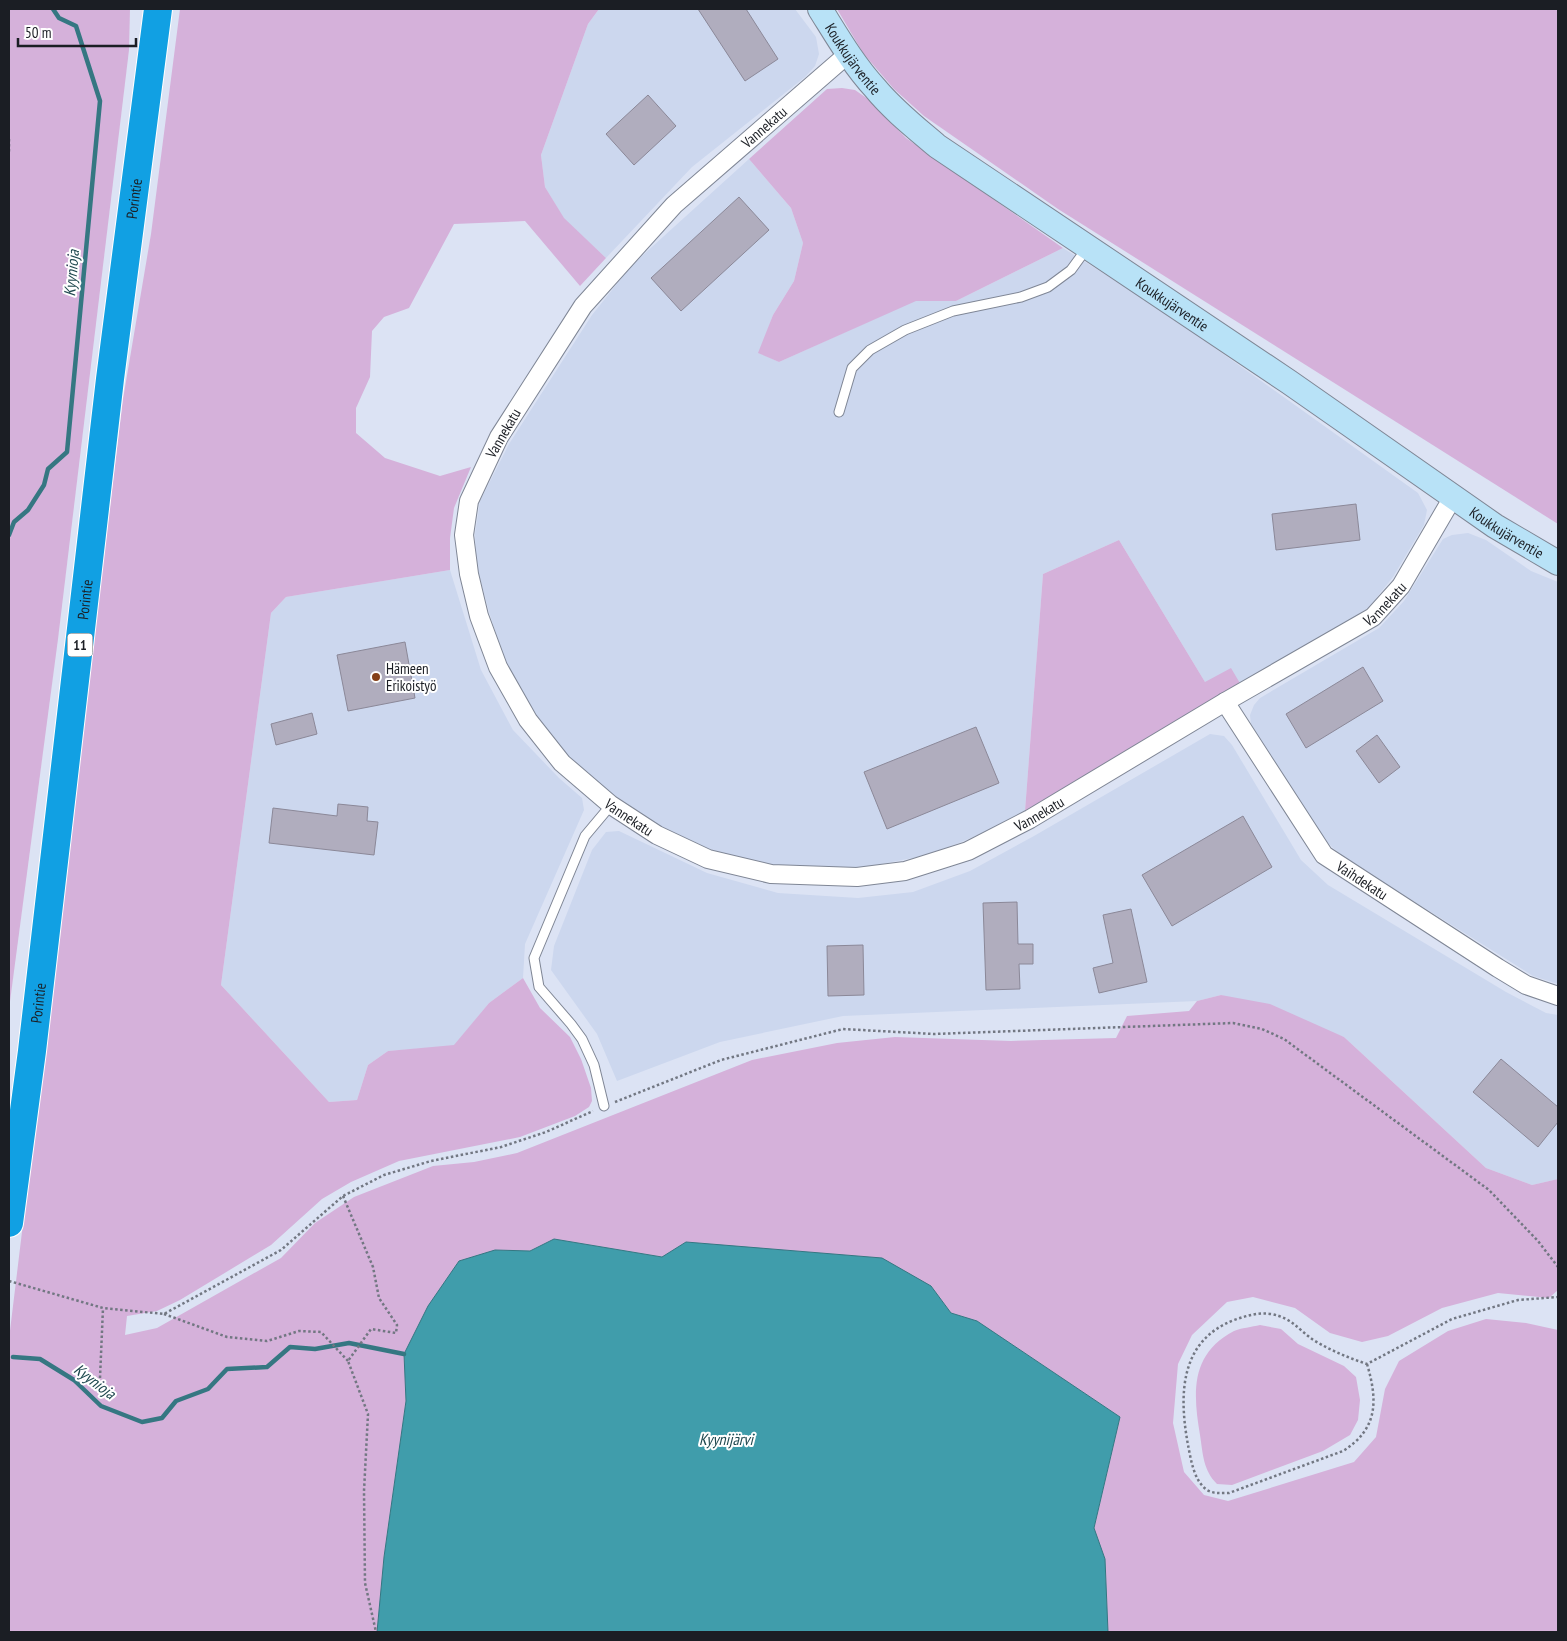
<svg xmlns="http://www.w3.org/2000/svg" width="1567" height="1641" viewBox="0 0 1567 1641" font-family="'PT Sans Narrow',sans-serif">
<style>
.built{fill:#ccd7ee}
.green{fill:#d5b1da}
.water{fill:#409dab;stroke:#357782}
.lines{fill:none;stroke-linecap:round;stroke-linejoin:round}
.stream{stroke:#357782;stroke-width:4.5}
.building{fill:#b0adbe;stroke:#8b8898}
.lane-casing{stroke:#7f8695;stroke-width:11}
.street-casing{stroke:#7f8695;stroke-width:20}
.secondary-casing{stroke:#7f8695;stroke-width:26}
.highway-casing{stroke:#fff;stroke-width:30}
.path{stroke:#727782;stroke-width:2.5;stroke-dasharray:2.5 2.5;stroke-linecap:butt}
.lane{stroke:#fff;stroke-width:9}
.street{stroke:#fff;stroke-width:18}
.secondary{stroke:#b8e2f7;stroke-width:24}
.highway{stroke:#11a0e3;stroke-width:28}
.poi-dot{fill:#843f18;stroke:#fff;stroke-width:2}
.labels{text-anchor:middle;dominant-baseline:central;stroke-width:4;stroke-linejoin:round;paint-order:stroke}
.shield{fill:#fff;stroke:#5f6266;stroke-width:1}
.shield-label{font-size:14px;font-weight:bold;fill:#1b1e24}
.street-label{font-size:15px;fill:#1b1e24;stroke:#fff}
.poi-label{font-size:15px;fill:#1b1e24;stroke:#fff;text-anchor:start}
.water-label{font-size:16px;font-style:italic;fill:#1f484f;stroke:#fff}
</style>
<rect width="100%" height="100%" fill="#dce3f4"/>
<g class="built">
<path d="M599,9H795L816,37L819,54L815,66L805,77L692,167L606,258L564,219L545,187L541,155L588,24Z"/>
<path d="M749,159L791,208L803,243L794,281L773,315L759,353L779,362L916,300L956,301L1063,248L1159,308L1418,493L1427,510L1424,525L1393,577L1369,607L1336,629L1241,685L1205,682L1119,540L1043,574L1025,811L1003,824L959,843L923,856L871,866L817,870L770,867L709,849L660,826L614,795L572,760L533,712L505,662L489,612L476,563L475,534L480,501L509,444L592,315L632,265Z"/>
<path d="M1468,533L1486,540L1531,571L1558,582V984L1533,976L1343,857L1318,834L1251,724L1250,715L1254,705L1260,698L1379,628L1404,601L1443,539L1452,535Z"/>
<path d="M450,570L481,670L513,730L559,778L582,798L584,810L525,944L523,978L489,1003L454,1046L388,1051L368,1065L357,1100L329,1102L221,985L271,613L286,597Z"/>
<path d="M1210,734L1224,736L1232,745L1301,860L1328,885L1506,992L1546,1013L1558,1015V1179L1532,1185L1486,1168L1344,1037L1221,995L1197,1001L843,1016L720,1042L617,1081L597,1034L551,970L554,946L592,850L606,832L619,831L707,873L778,893L858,898L913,892L970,871L1034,836Z"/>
</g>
<g class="green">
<path d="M9,9H130L129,50L58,639L9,1009Z"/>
<path d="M180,9H599L588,24L541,155L545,187L564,218L606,258L580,286L525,221L454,224L409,308L384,317L372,331L370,377L356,408V433L385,458L440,476L471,467L454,508L450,538V570L286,597L271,613L221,985L329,1102L357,1100L368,1065L388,1051L454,1045L489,1003L523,978L540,1008L570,1037L581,1059L591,1088L592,1101L589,1107L575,1116L520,1137L399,1161L351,1182L322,1199L271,1245L180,1300L157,1311L127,1316L125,1335L157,1328L281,1258L315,1223L354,1197L433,1166L474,1162L517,1153L752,1060L837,1043L895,1037L1011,1041L1116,1038L1127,1016L1189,1011L1197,1001L1221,995L1270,1004L1344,1037L1486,1168L1532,1185L1558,1179V1290L1549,1298L1498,1293L1442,1308L1388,1336L1362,1342L1330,1333L1295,1308L1253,1297L1227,1302L1192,1335L1178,1364L1173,1423L1184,1472L1204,1495L1228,1501L1354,1462L1376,1437L1385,1389L1399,1361L1448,1331L1486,1319L1526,1323L1558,1330V1632H1108L1105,1559L1094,1529L1120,1417L977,1321L951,1313L931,1286L750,1248L686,1242L663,1257L554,1239L530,1251L495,1250L404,1354L406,1401L384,1557L377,1632H9V1339L123,399L151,234Z"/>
<path d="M837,9H1558V524L1058,209L924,116L894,89L863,53Z"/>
<path d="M842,88L855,90L868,99L906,138L1063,248L956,301H916L779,362L758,353L773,315L794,281L803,243L791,208L749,159L827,89Z"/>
<path d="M1119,540L1205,682L1231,668L1241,685L1025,811L1043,574Z"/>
<path d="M1260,1325L1281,1329L1298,1344L1344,1366L1356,1377L1360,1400L1358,1420L1350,1435L1323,1451L1232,1485L1217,1484C1203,1470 1203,1454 1200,1435C1193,1393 1190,1354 1234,1331C1241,1328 1252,1327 1260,1325Z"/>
</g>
<path class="water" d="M554,1239L662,1257L686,1242L882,1258L931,1286L951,1313L977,1321L1120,1417L1094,1528L1105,1559L1108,1632H377L384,1557L406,1401L404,1354L428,1306L459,1261L495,1250L530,1251Z"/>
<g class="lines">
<g class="stream">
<path d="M9,535L14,522L28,510L44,485L48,469L67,452L100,101L76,26L59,18L53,9"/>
<path d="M13,1357L40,1359L74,1380L101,1406L142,1422L162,1418L176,1401L208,1389L227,1369L267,1367L290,1347L315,1349L349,1343L404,1354"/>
</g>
</g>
<g class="building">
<path d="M698,9H746L778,59L745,81Z"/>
<path d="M648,95L676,126L634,165L606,134Z"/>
<path d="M739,197L769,230L681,311L651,278Z"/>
<path d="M1356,504L1360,540L1276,550L1272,514Z"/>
<path d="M405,642L415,698L348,711L337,655Z"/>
<path d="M1363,667L1383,701L1306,748L1286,714Z"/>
<path d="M312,713L317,734L276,745L271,724Z"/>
<path d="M976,727L999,783L887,829L864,772Z"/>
<path d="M1377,735L1400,767L1379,783L1356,751Z"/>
<path d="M338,804L368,807L367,821L378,822L374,855L269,843L273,808L337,816Z"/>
<path d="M1243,816L1272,867L1172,926L1142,875Z"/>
<path d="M1017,902L1018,944H1033V964H1019L1020,989L986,990L983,903Z"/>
<path d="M1131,909L1147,982L1099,993L1093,968L1113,963L1103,915Z"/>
<path d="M863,945L864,995L828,996L827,946Z"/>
<path d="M1501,1059L1558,1107V1122L1538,1147L1473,1092Z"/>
</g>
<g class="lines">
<defs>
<g id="lane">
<path d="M839,412L852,368L870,350L905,330L953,311L1021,297L1048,287L1071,270L1087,248"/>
<path d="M604,1106L594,1065L582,1039L571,1024L539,987L534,958L585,836L611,805"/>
</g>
<g id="street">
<path id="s1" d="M848,54L674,205L583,306L499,437L469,501L464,535L469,574L479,616L498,667L528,720L562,763L611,805L657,835L708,859L771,874L857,877L905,871L968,851L1030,819L1225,702L1373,617L1401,586L1453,497"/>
<path id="s2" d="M1225,702L1324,855L1498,968L1526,985L1558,996"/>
</g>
<g id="secondary">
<path id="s3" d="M820,9C837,36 853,64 875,88C893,110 916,128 937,146L1289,382L1495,526L1558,563"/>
</g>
<g id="highway">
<path id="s4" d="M9,1223L32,1051L110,379L158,9"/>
</g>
</defs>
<use href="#lane" class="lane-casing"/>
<use href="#street" class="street-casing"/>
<use href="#secondary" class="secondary-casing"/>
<use href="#highway" class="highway-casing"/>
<g class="path">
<path d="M9,139V153"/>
<path d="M615,1102L721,1060L843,1029L934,1034L1233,1023L1262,1029L1284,1039L1489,1190L1538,1241L1558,1267"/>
<path d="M343,1196L373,1267L379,1298L397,1325L396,1333L371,1329L348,1361L368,1414L364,1491L365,1583L376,1632"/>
<path d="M9,1281L103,1308L164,1314L281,1250L343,1196L384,1175L431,1161L501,1147L546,1132L593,1111"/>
<path d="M164,1314L227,1337L267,1341L299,1331L321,1332L348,1361"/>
<path d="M1367,1364C1378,1401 1378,1429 1343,1451L1229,1493C1221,1493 1214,1494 1207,1490C1194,1481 1191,1460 1188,1445C1179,1396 1179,1341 1234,1320C1246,1316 1258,1312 1271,1314C1293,1318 1298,1330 1315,1341C1332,1351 1349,1358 1367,1364L1452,1319L1518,1300L1558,1297"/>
<path d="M100,1378L103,1308"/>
</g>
<use href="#lane" class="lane"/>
<use href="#street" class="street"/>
<use href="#secondary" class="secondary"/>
<use href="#highway" class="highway"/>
</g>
<circle class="poi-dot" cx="376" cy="677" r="5"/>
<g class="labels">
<rect class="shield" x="67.5" y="633.5" width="25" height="23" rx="4"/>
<g class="shield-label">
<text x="80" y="645">11</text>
</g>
<g class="street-label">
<text stroke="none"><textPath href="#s3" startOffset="60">Koukkujärventie</textPath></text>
<text transform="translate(764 127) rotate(-41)">Vannekatu</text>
<text stroke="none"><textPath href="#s4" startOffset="1032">Porintie</textPath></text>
<text stroke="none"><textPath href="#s3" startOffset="465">Koukkujärventie</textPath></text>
<text transform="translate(503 433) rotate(-60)">Vannekatu</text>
<text stroke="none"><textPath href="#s3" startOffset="870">Koukkujärventie</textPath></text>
<text stroke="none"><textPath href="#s4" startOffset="628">Porintie</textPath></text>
<text stroke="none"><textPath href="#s1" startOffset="1806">Vannekatu</textPath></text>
<text stroke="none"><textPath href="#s1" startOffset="1401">Vannekatu</textPath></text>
<text stroke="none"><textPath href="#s1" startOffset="966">Vannekatu</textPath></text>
<text stroke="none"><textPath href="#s2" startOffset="228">Vaihdekatu</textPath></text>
<text stroke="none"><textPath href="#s4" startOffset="222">Porintie</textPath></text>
</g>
<g class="poi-label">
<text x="386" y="668">Hämeen<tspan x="386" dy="17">Erikoistyö</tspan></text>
</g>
<g class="water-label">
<text transform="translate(71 273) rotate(-85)">Kyynioja</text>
<text transform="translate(95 1381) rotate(37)">Kyynioja</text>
<text x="726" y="1439">Kyynijärvi</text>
</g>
</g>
<rect width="1567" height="1641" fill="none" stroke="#1b1e24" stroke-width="20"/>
<path d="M18 38v8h118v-8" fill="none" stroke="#1b1e24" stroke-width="2.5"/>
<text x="25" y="38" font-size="15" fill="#1b1e24" stroke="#ffffff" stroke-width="4" paint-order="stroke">50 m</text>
</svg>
